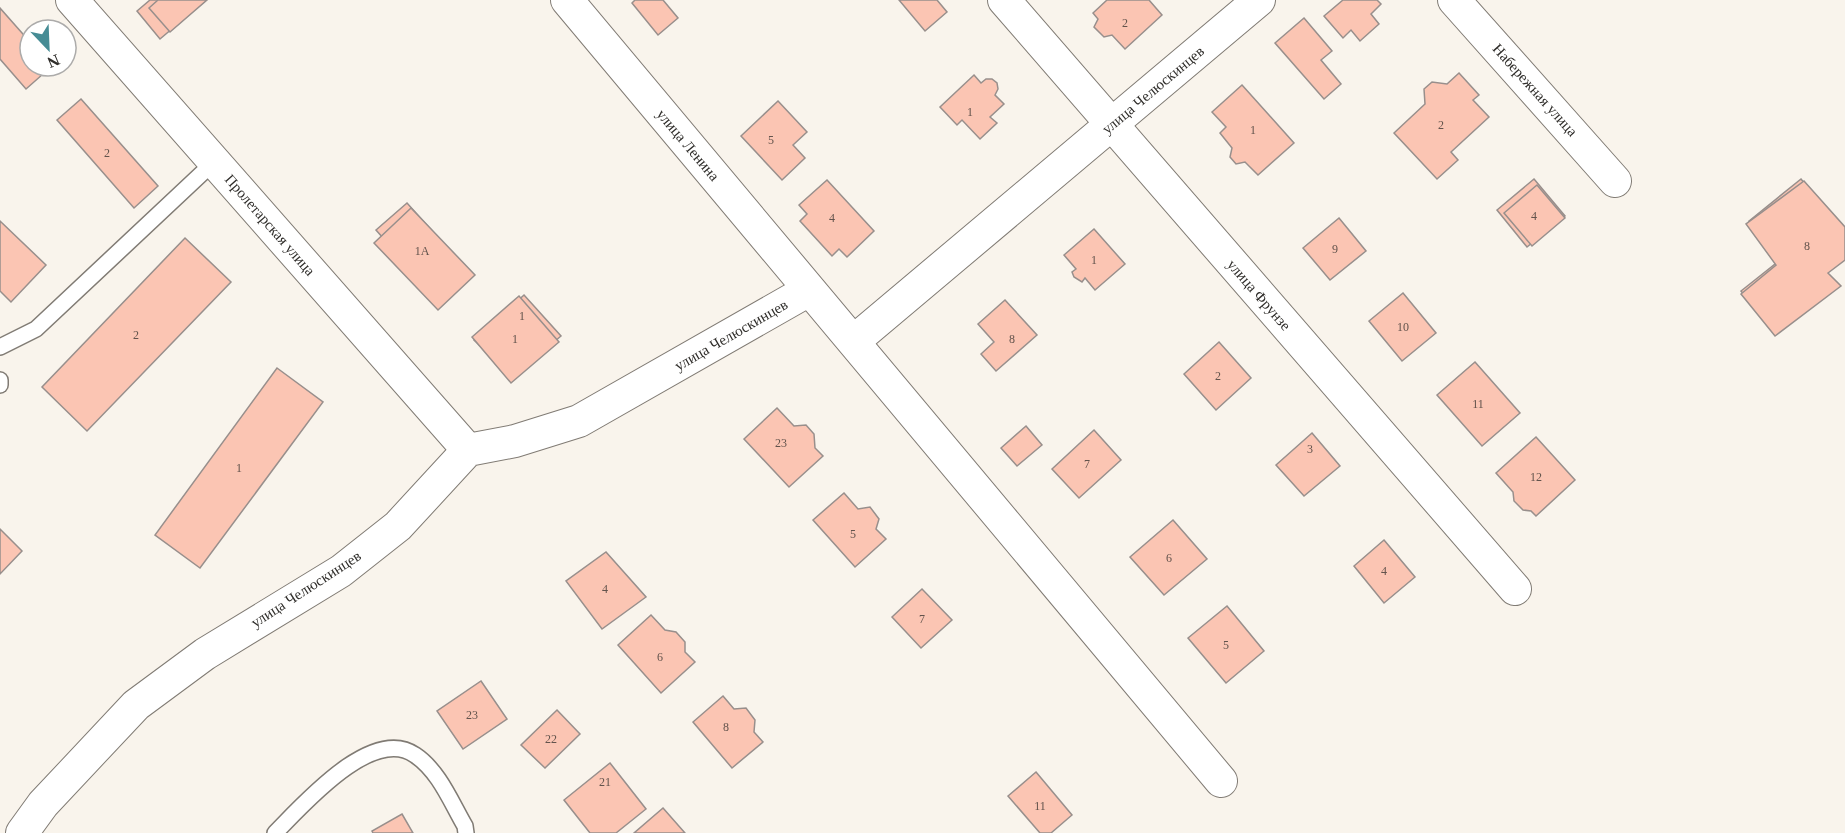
<svg xmlns="http://www.w3.org/2000/svg" width="1845" height="833" viewBox="0 0 1845 833" font-family="'Times New Roman',serif">
<style>
.building{fill:#fbc5b3;stroke:#988f8c;stroke-width:1.5}
.lines{fill:none;stroke-linecap:round;stroke-linejoin:round}
.service-casing{stroke:#807b74;stroke-width:18}
.minor-casing{stroke:#807b74;stroke-width:34}
.service{stroke:#fff;stroke-width:15}
.minor{stroke:#fff;stroke-width:32}
.labels{text-anchor:middle;dominant-baseline:central;stroke-width:6;stroke-linejoin:round;paint-order:stroke}
.number-label{font-size:12px;fill:#62534c}
.street-label{font-size:15px;fill:#2f2d2a;stroke:#fff}
</style>
<rect width="100%" height="100%" fill="#f9f4ec"/>
<g class="building">
<path d="M150,0H206L160,39L137,11Z"/>
<path d="M158,0H207L170,32L149,8Z"/>
<path d="M635,0H663L678,18L658,35L632,3Z"/>
<path d="M899,0H937L947,12L925,31Z"/>
<path d="M1107,0H1149L1162,15L1125,49L1112,35L1104,37L1094,27L1098,19L1093,13Z"/>
<path d="M1343,0H1377L1381,4L1371,14L1379,24L1360,41L1351,30L1343,38L1324,16Z"/>
<path d="M0,8L30,42V66L51,67L26,89L0,59Z"/>
<path d="M1304,18L1332,51L1321,60L1341,84L1324,99L1275,43Z"/>
<path d="M1459,73L1479,95L1473,100L1489,117L1451,152L1458,160L1437,179L1394,133L1425,104L1424,89L1432,82L1447,84Z"/>
<path d="M974,75L981,83L986,79H992L997,83L998,89L995,95L1004,104L990,117L997,123L980,139L962,120L957,125L940,107Z"/>
<path d="M1242,85L1294,143L1258,175L1245,162L1236,164L1230,157L1232,148L1220,133L1226,127L1212,112Z"/>
<path d="M81,99L158,186L134,208L57,120Z"/>
<path d="M778,101L807,132L793,145L805,158L782,180L741,136Z"/>
<path d="M1534,179L1565,216L1527,247L1497,210Z"/>
<path d="M1801,179L1845,234V258L1766,321L1741,291L1780,260L1749,221Z"/>
<path d="M827,180L874,231L847,257L839,249L832,256L800,221L807,214L799,205Z"/>
<path d="M1804,181L1845,227V260L1828,273L1841,286L1775,336L1741,294L1776,265L1746,224Z"/>
<path d="M1537,185L1565,218L1532,246L1504,213Z"/>
<path d="M407,203L469,272L438,300L376,230Z"/>
<path d="M411,208L475,275L438,310L374,243Z"/>
<path d="M1339,218L1366,251L1330,280L1303,248Z"/>
<path d="M0,221L46,265L11,302L0,291Z"/>
<path d="M1094,229L1125,264L1095,290L1085,278L1082,282L1074,277L1072,272L1076,269L1064,255Z"/>
<path d="M185,238L231,282L87,431L42,387Z"/>
<path d="M1403,293L1436,333L1402,361L1369,321Z"/>
<path d="M524,295L561,336L513,377L474,340Z"/>
<path d="M519,296L559,342L511,383L472,337Z"/>
<path d="M1005,300L1037,335L996,371L981,354L994,342L978,324Z"/>
<path d="M1219,342L1251,378L1216,410L1184,374Z"/>
<path d="M1475,362L1520,413L1482,446L1437,395Z"/>
<path d="M277,368L323,402L200,568L155,535Z"/>
<path d="M777,408L794,426L806,425L814,434L815,448L823,456L789,487L744,439Z"/>
<path d="M1026,426L1042,445L1017,466L1001,448Z"/>
<path d="M1094,430L1121,460L1079,498L1052,469Z"/>
<path d="M1312,433L1340,466L1304,496L1276,465Z"/>
<path d="M1536,437L1575,480L1536,516L1531,511L1523,510L1514,501L1513,492L1496,473Z"/>
<path d="M844,493L858,509L870,507L879,519L876,529L886,539L855,567L813,520Z"/>
<path d="M1173,520L1207,559L1164,595L1130,557Z"/>
<path d="M0,529L22,551L0,574Z"/>
<path d="M1384,540L1415,577L1384,603L1354,566Z"/>
<path d="M606,552L646,597L602,629L566,581Z"/>
<path d="M922,589L952,620L921,648L892,617Z"/>
<path d="M1227,606L1264,651L1226,683L1188,638Z"/>
<path d="M651,615L665,630L676,632L685,642V652L695,662L661,693L618,645Z"/>
<path d="M481,681L507,719L463,749L437,711Z"/>
<path d="M723,696L734,709L746,708L755,720L754,732L763,742L732,768L693,722Z"/>
<path d="M557,710L580,734L545,768L521,745Z"/>
<path d="M610,763L646,809L616,833H590L564,800Z"/>
<path d="M1036,772L1072,815L1051,833H1040L1008,796Z"/>
<path d="M663,808L685,833H634Z"/>
<path d="M402,814L413,833H373L372,831Z"/>
</g>
<g class="lines">
<defs>
<g id="service">
<path d="M0,347L36,329L214,162"/>
<path d="M0,380V385"/>
<path d="M275,833C302,806 372,725 415,755C439,771 451,802 465,826L466,833"/>
</g>
<g id="minor">
<path d="M72,0L468,450"/>
<path d="M567,0L1221,781"/>
<path d="M1004,0L1515,589"/>
<path d="M1454,0L1615,181"/>
<path d="M854,341L1259,0"/>
<path d="M22,833L43,804L136,705L205,654L341,571L398,526L468,450L515,441L579,421L809,290"/>
</g>
</defs>
<use href="#service" class="service-casing"/>
<use href="#minor" class="minor-casing"/>
<use href="#service" class="service"/>
<use href="#minor" class="minor"/>
</g>
<g class="labels">
<g class="number-label">
<text x="1125" y="23">2</text>
<text x="970" y="112">1</text>
<text x="1441" y="125">2</text>
<text x="1253" y="130">1</text>
<text x="771" y="140">5</text>
<text x="107" y="153">2</text>
<text x="1534" y="216">4</text>
<text x="832" y="218">4</text>
<text x="1807" y="246">8</text>
<text x="1335" y="249">9</text>
<text x="422" y="251">1А</text>
<text x="1094" y="260">1</text>
<text x="522" y="316">1</text>
<text x="1403" y="327">10</text>
<text x="136" y="335">2</text>
<text x="515" y="339">1</text>
<text x="1012" y="339">8</text>
<text x="1218" y="376">2</text>
<text x="1478" y="404">11</text>
<text x="781" y="443">23</text>
<text x="1310" y="449">3</text>
<text x="1087" y="464">7</text>
<text x="239" y="468">1</text>
<text x="1536" y="477">12</text>
<text x="853" y="534">5</text>
<text x="1169" y="558">6</text>
<text x="1384" y="571">4</text>
<text x="605" y="589">4</text>
<text x="922" y="619">7</text>
<text x="1226" y="645">5</text>
<text x="660" y="657">6</text>
<text x="472" y="715">23</text>
<text x="726" y="727">8</text>
<text x="551" y="739">22</text>
<text x="605" y="782">21</text>
<text x="1040" y="806">11</text>
</g>
<g class="street-label">
<text transform="translate(1153 90) rotate(-40)">улица Челюскинцев</text>
<text transform="translate(1535 90) rotate(48)">Набережная улица</text>
<text transform="translate(688 145) rotate(50)">улица Ленина</text>
<text transform="translate(270 225) rotate(49)">Пролетарская улица</text>
<text transform="translate(1259 295) rotate(49)">улица Фрунзе</text>
<text transform="translate(731 335) rotate(-30)">улица Челюскинцев</text>
<text transform="translate(306 589) rotate(-33)">улица Челюскинцев</text>
</g>
</g>
<g transform="translate(48 48) rotate(157)"><circle r="28" fill="#ffffff" stroke="#acabaa" stroke-width="1.5"/>
<path d="M0-4.5L10 22L0 15L-10 22Z" fill="#468c95"/>
<text y="-9" font-size="16" font-weight="bold" text-anchor="middle" fill="#2f2d2a">N</text>
</g>
</svg>
